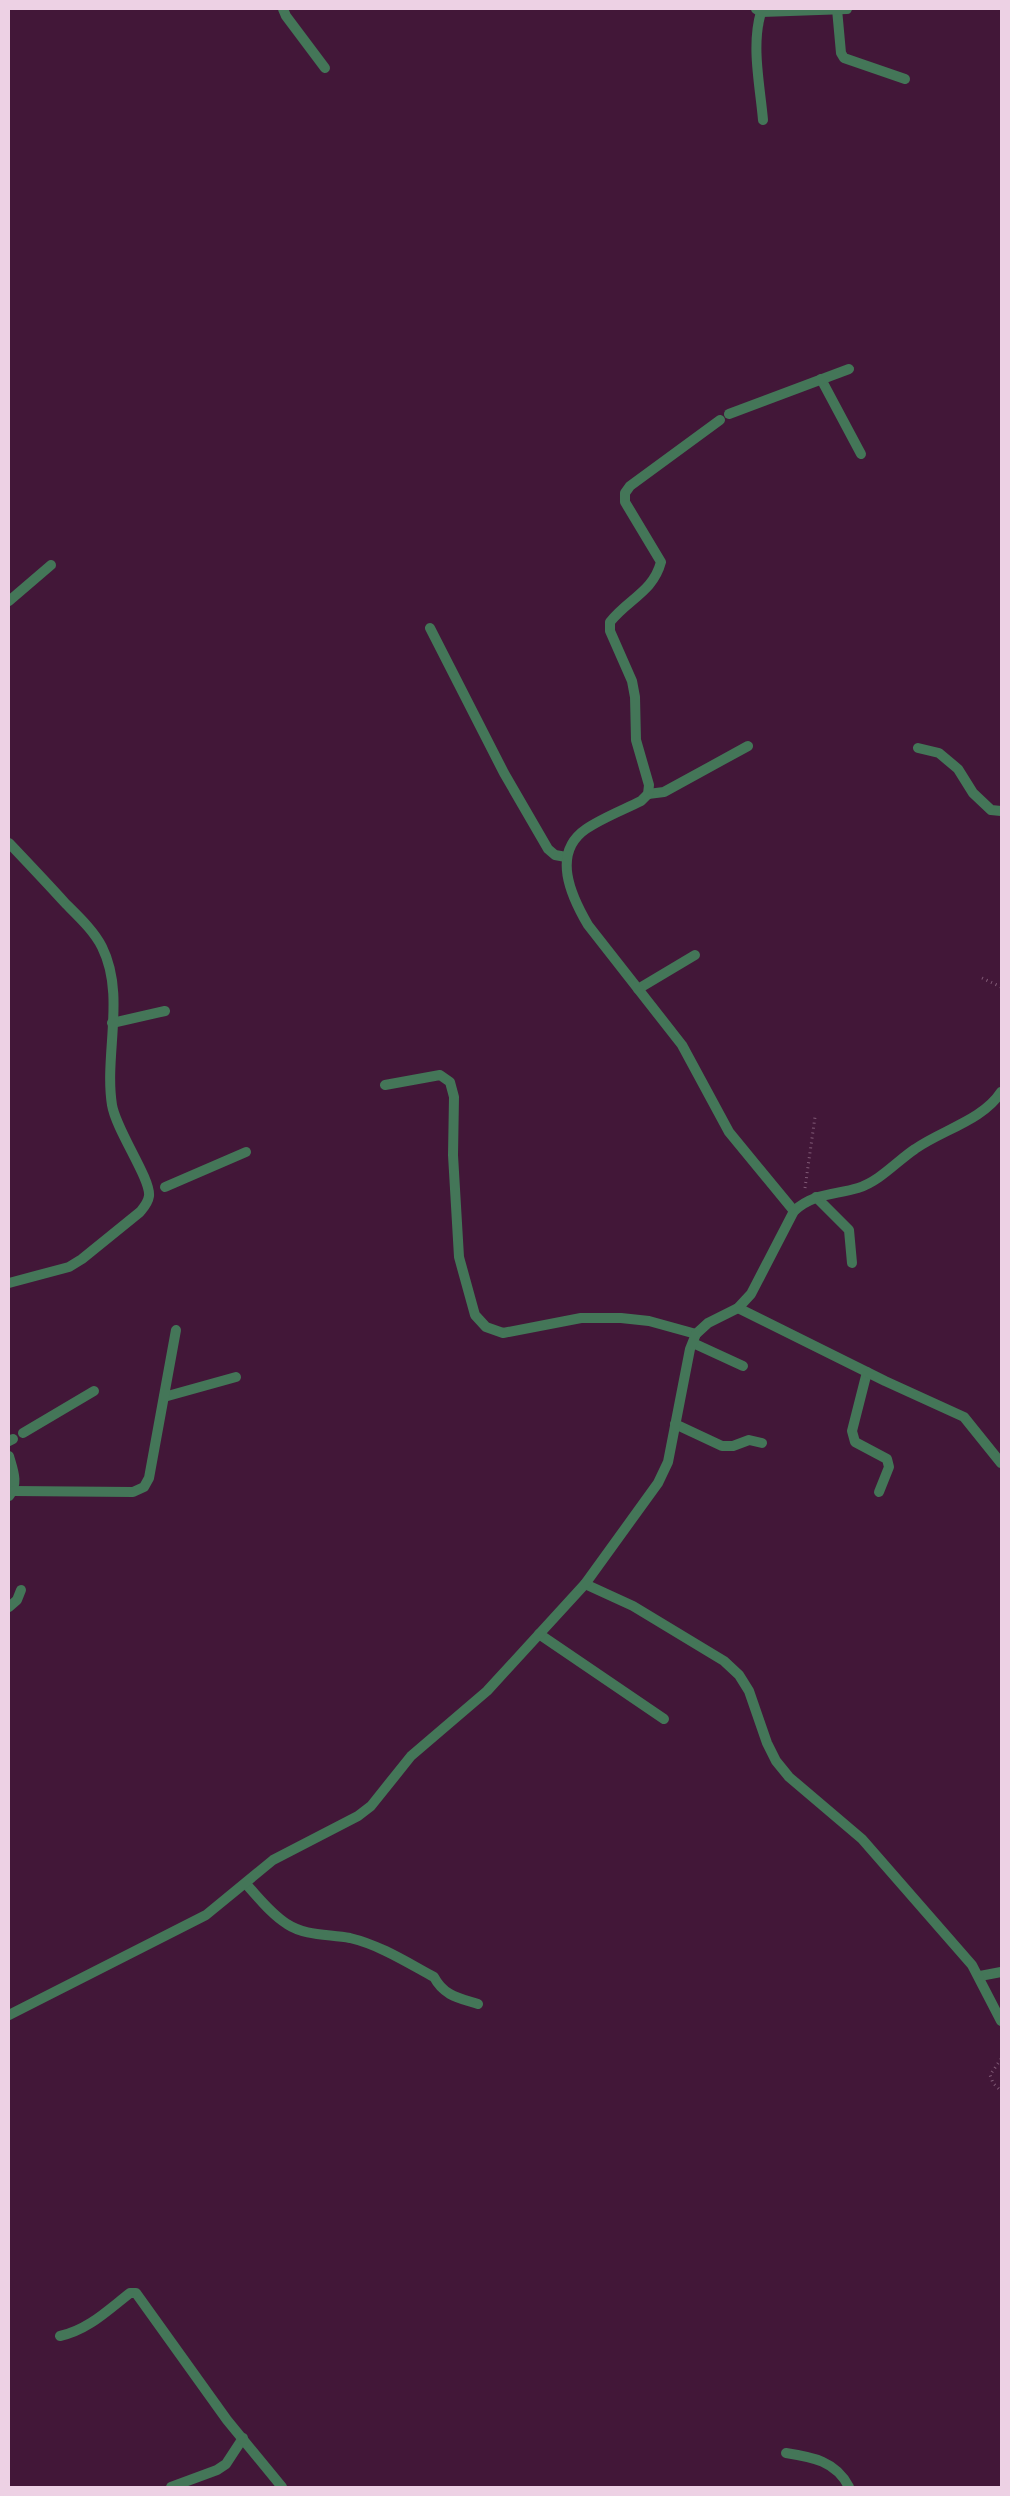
<svg xmlns="http://www.w3.org/2000/svg" width="1010" height="2496" viewBox="0 0 1010 2496" font-family="'Open Sans',sans-serif">
<style>
.lines{fill:none;stroke-linecap:round;stroke-linejoin:round}
.path{stroke:#805a76;stroke-width:3;stroke-dasharray:1 4;stroke-linecap:butt}
.lane{stroke:#447658;stroke-width:10}
.street{stroke:#447658;stroke-width:10}
</style>
<rect width="100%" height="100%" fill="#421738"/>
<g class="lines">
<g class="path">
<path d="M982,978L1001,987"/>
<path d="M805,1188L815,1117"/>
<path d="M1001,2059L990,2075L993,2083L1001,2091"/>
</g>
<g class="lane">
<path d="M837,9L841,53L844,58L905,79"/>
<path d="M761,12C751,46 760,85 763,120"/>
<path d="M821,379L861,454"/>
<path d="M9,601L51,565"/>
<path d="M430,628L504,773L548,849L555,855L566,857"/>
<path d="M648,794L664,792L748,746"/>
<path d="M638,989L695,955"/>
<path d="M112,1023L165,1011"/>
<path d="M165,1187L246,1152"/>
<path d="M816,1197L849,1230L852,1263"/>
<path d="M693,1343L743,1366"/>
<path d="M867,1372L852,1431L855,1442L887,1459L889,1467L879,1492"/>
<path d="M164,1397L236,1377"/>
<path d="M675,1424L722,1446H733L749,1440L762,1443"/>
<path d="M23,1433L94,1391"/>
<path d="M9,1441L13,1439"/>
<path d="M9,1607L17,1600L21,1590"/>
<path d="M539,1634L664,1719"/>
<path d="M246,1884C259,1898 271,1914 287,1924C305,1936 329,1934 350,1938C380,1945 408,1963 434,1977C444,1996 459,1998 478,2004"/>
<path d="M980,1976L1001,1972"/>
<path d="M786,2453C812,2457 836,2461 849,2487"/>
<path d="M171,2487L217,2470L226,2464L243,2438"/>
</g>
<g class="street">
<path d="M283,9L286,16L325,68"/>
<path d="M756,9L761,12L847,9"/>
<path d="M729,414L849,369"/>
<path d="M720,420L630,486L625,493V502L661,562C653,592 628,599 610,622V631L632,681L635,697L636,740L649,785L648,794L641,801C623,810 602,818 586,829C551,853 571,896 588,925L682,1045L729,1132L794,1211"/>
<path d="M918,748L939,753L958,769L973,793L991,810L1001,811"/>
<path d="M9,843C28,863 47,883 66,904C79,917 94,931 102,947C126,995 104,1055 112,1105C116,1130 151,1179 149,1196C148,1203 144,1207 140,1212L82,1259L69,1267L9,1283"/>
<path d="M385,1085L440,1075L450,1082L454,1097L453,1155L459,1257L475,1315L486,1327L503,1333L581,1318H621L649,1321L696,1334"/>
<path d="M738,1308L885,1381L964,1417L1001,1463"/>
<path d="M9,1456C13,1470 19,1484 9,1496"/>
<path d="M14,1491L133,1492L144,1487L149,1478L176,1330"/>
<path d="M585,1584L633,1606L724,1661L739,1675L749,1691L767,1743L776,1761L789,1777L862,1839L972,1965L1001,2021"/>
<path d="M9,2015L206,1915L273,1860L358,1816L371,1806L411,1756L487,1691L585,1584L658,1483L668,1462L690,1349L696,1334L708,1323L738,1308L751,1294L794,1211C813,1193 835,1195 858,1188C880,1181 897,1161 915,1149C942,1130 983,1120 1001,1092"/>
<path d="M60,2336C88,2330 108,2310 130,2293H136L227,2420L282,2487"/>
</g>
</g>
<rect width="1010" height="2496" fill="none" stroke="#edd1e4" stroke-width="20"/>
</svg>
